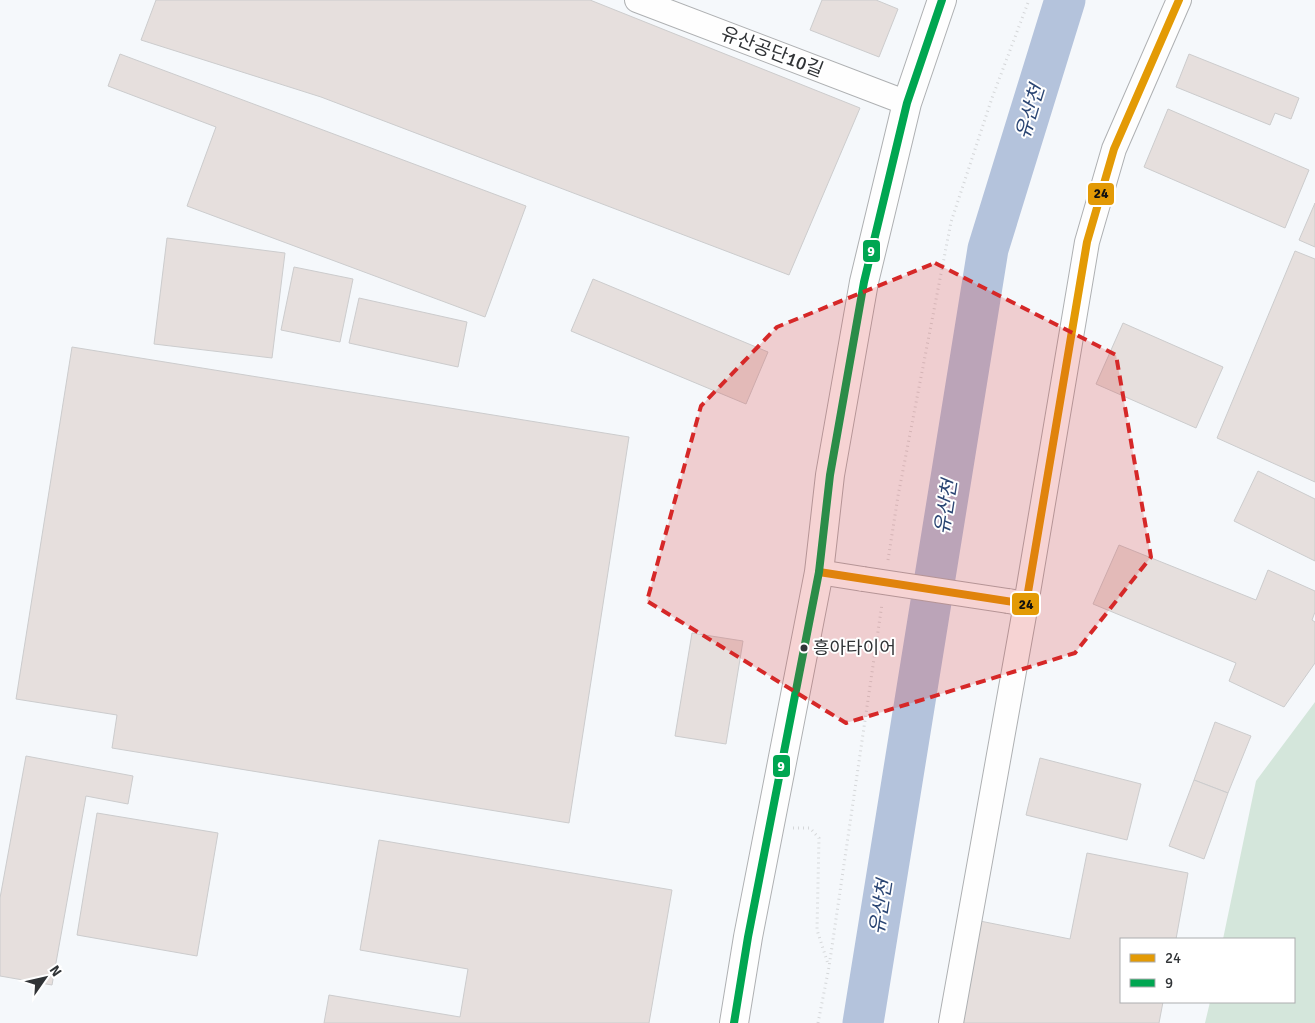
<svg xmlns="http://www.w3.org/2000/svg" width="1315" height="1023" viewBox="0 0 1315 1023" font-family="Signika,'Noto Sans KR',sans-serif">
<style>
.green{fill:#d4e6db}
.lines{fill:none;stroke-linecap:round;stroke-linejoin:round}
.river{stroke:#b4c3dc;stroke-width:41}
.building{fill:#e6dfdd;stroke:#cccccd}
.minor-casing{stroke:#aeb0b2;stroke-width:26}
.secondary-casing{stroke:#aeb0b2;stroke-width:30}
.path{stroke:#d5d7d9;stroke-width:3;stroke-dasharray:1 4;stroke-linecap:butt}
.minor{stroke:#fefefe;stroke-width:24}
.secondary{stroke:#fefefe;stroke-width:28}
.minor-bridge-casing{stroke:#aeb0b2;stroke-width:26;stroke-linecap:butt}
.minor-bridge{stroke:#fefefe;stroke-width:24}
.bus-1-casing{stroke:#fff;stroke-width:11}
.bus-2-casing{stroke:#fff;stroke-width:11}
.bus-1{stroke:#e39a05;stroke-width:8}
.bus-2{stroke:#00a651;stroke-width:8}
.marked{fill:#d62828;fill-opacity:0.2;stroke:#d62828;stroke-width:4;stroke-dasharray:10 6;stroke-linejoin:round}
.bus-dot{fill:#303336;stroke:#fff;stroke-width:2}
.labels{text-anchor:middle;dominant-baseline:central;stroke-width:4;stroke-linejoin:round;paint-order:stroke}
.bus-label{font-size:18px;fill:#303336;stroke:#fff;text-anchor:start}
.street-label{font-size:19px;fill:#303336;stroke:#fff}
.water-label{font-size:20px;font-style:italic;fill:#2a4573;stroke:#fff}
.line-badge{stroke:#fff;stroke-width:2}
.badge-label{font-size:14px;text-anchor:middle;font-weight:bold;fill:#fff}
.pale-badge-label{font-size:14px;text-anchor:middle;font-weight:bold;fill:#111}
</style>
<rect width="100%" height="100%" fill="#f5f8fb"/>
<path class="green" d="M1315,702V1023H1205L1210,1002H1294V939H1223L1256,781Z"/>
<g class="lines">
<path class="river" d="M863,1023L988,249L1065,0"/>
</g>
<g class="building">
<path d="M156,0H590L860,108L789,275L321,97L141,40Z"/>
<path d="M822,0H876L898,9L879,57L810,30Z"/>
<path d="M120,54L526,206L485,317L187,206L216,127L108,86Z"/>
<path d="M1189,54L1299,98L1291,119L1275,113L1270,125L1176,87Z"/>
<path d="M1168,109L1309,170L1285,228L1144,167Z"/>
<path d="M1315,203V247L1299,240Z"/>
<path d="M167,238L285,253L272,358L154,344Z"/>
<path d="M1295,251L1315,259V482L1217,438Z"/>
<path d="M294,267L353,279L340,342L281,330Z"/>
<path d="M593,279L768,352L746,404L571,331Z"/>
<path d="M359,298L467,322L458,367L349,343Z"/>
<path d="M1123,323L1223,367L1196,428L1096,384Z"/>
<path d="M72,347L629,437L569,823L112,748L117,715L16,699Z"/>
<path d="M1258,471L1315,499V561L1234,521Z"/>
<path d="M1119,545L1256,600L1268,570L1315,591V612L1312,620L1315,622V663L1284,707L1229,681L1236,663L1093,604Z"/>
<path d="M692,633L743,641L726,744L675,736Z"/>
<path d="M1215,722L1251,736L1228,793L1194,780Z"/>
<path d="M26,756L133,776L128,804L86,796L52,985L0,976V898Z"/>
<path d="M1040,758L1141,784L1127,840L1026,815Z"/>
<path d="M1194,780L1228,793L1204,859L1169,846Z"/>
<path d="M97,813L218,833L197,956L77,935Z"/>
<path d="M379,840L672,890L649,1023H324L329,995L460,1017L468,969L360,950Z"/>
<path d="M1087,853L1188,873L1176,939H1121V1002H1163L1159,1023H960L980,921L1070,939Z"/>
</g>
<g class="lines">
<defs>
<g id="minor">
<path d="M637,0L907,103"/>
<path d="M819,572L863,579"/>
<path d="M1008,601L1026,604L1087,242L1114,149L1179,0"/>
<path d="M951,1023L1026,604"/>
</g>
<path id="secondary" d="M734,1023L748,937L819,572L830,475L864,282L907,103L942,0"/>
</defs>
<use href="#minor" class="minor-casing"/>
<use href="#secondary" class="secondary-casing"/>
<g class="path">
<path d="M888,560L898,496L951,222L992,98L1029,0"/>
<path d="M793,828H810L819,838L817,930L828,964"/>
<path d="M818,1023L829,967L882,604"/>
</g>
<use href="#minor" class="minor"/>
<use href="#secondary" class="secondary"/>
<defs>
<path id="minor-bridge" d="M863,579L1008,601"/>
</defs>
<use href="#minor-bridge" class="minor-bridge-casing"/>
<use href="#minor-bridge" class="minor-bridge"/>
<defs>
<path id="bus-1" d="M819,572L1026,604L1087,242L1114,149L1179,0"/>
<path id="bus-2" d="M734,1023L748,937L819,572L830,475L864,282L907,103L942,0"/>
</defs>
<use href="#bus-1" class="bus-1-casing"/>
<use href="#bus-2" class="bus-2-casing"/>
<use href="#bus-1" class="bus-1"/>
<use href="#bus-2" class="bus-2"/>
</g>
<path class="marked" d="M935,263L1116,355L1151,557L1075,653L846,723L647,601L701,406L777,327Z"/>
<circle class="bus-dot" cx="804" cy="648" r="4.5"/>
<g class="labels">
<g class="bus-label">
<text x="813" y="648">흥아타이어</text>
</g>
<g class="street-label">
<text transform="translate(772 52) rotate(21)">유산공단10길</text>
</g>
<g class="water-label">
<text transform="translate(1030 112) rotate(-73)">유산천</text>
<text transform="translate(946 507) rotate(-81)">유산천</text>
<text transform="translate(881 907) rotate(-81)">유산천</text>
</g>
</g>
<g class="line-badge">
<rect x="1087" y="182" width="28" height="24" rx="5" fill="#e39a05"/>
<rect x="862" y="239" width="19" height="24" rx="5" fill="#00a651"/>
<rect x="1011" y="592" width="29" height="24" rx="5" fill="#e39a05"/>
<rect x="772" y="754" width="19" height="24" rx="5" fill="#00a651"/>
</g>
<g class="badge-label">
<text x="871" y="256">9</text>
<text x="781" y="771">9</text>
</g>
<g class="pale-badge-label">
<text x="1101" y="198">24</text>
<text x="1026" y="609">24</text>
</g>
<rect x="1120" y="938" width="175" height="65" fill="#ffffff" stroke="#acadaf"/>
<rect x="1130" y="954" width="25" height="8" fill="#e39a05" stroke="#acadaf"/>
<text x="1165" y="963" font-size="15" fill="#303336">24</text>
<rect x="1130" y="979" width="25" height="8" fill="#00a651" stroke="#acadaf"/>
<text x="1165" y="988" font-size="15" fill="#303336">9</text>
<g transform="translate(45 978) rotate(56)" stroke="#ffffff" stroke-width="4" paint-order="stroke">
<path d="M0-4L9 19L0 12L-9 19Z" fill="#303336"/>
<text y="-8" font-size="14" font-weight="bold" text-anchor="middle" fill="#303336">N</text>
</g>
</svg>
